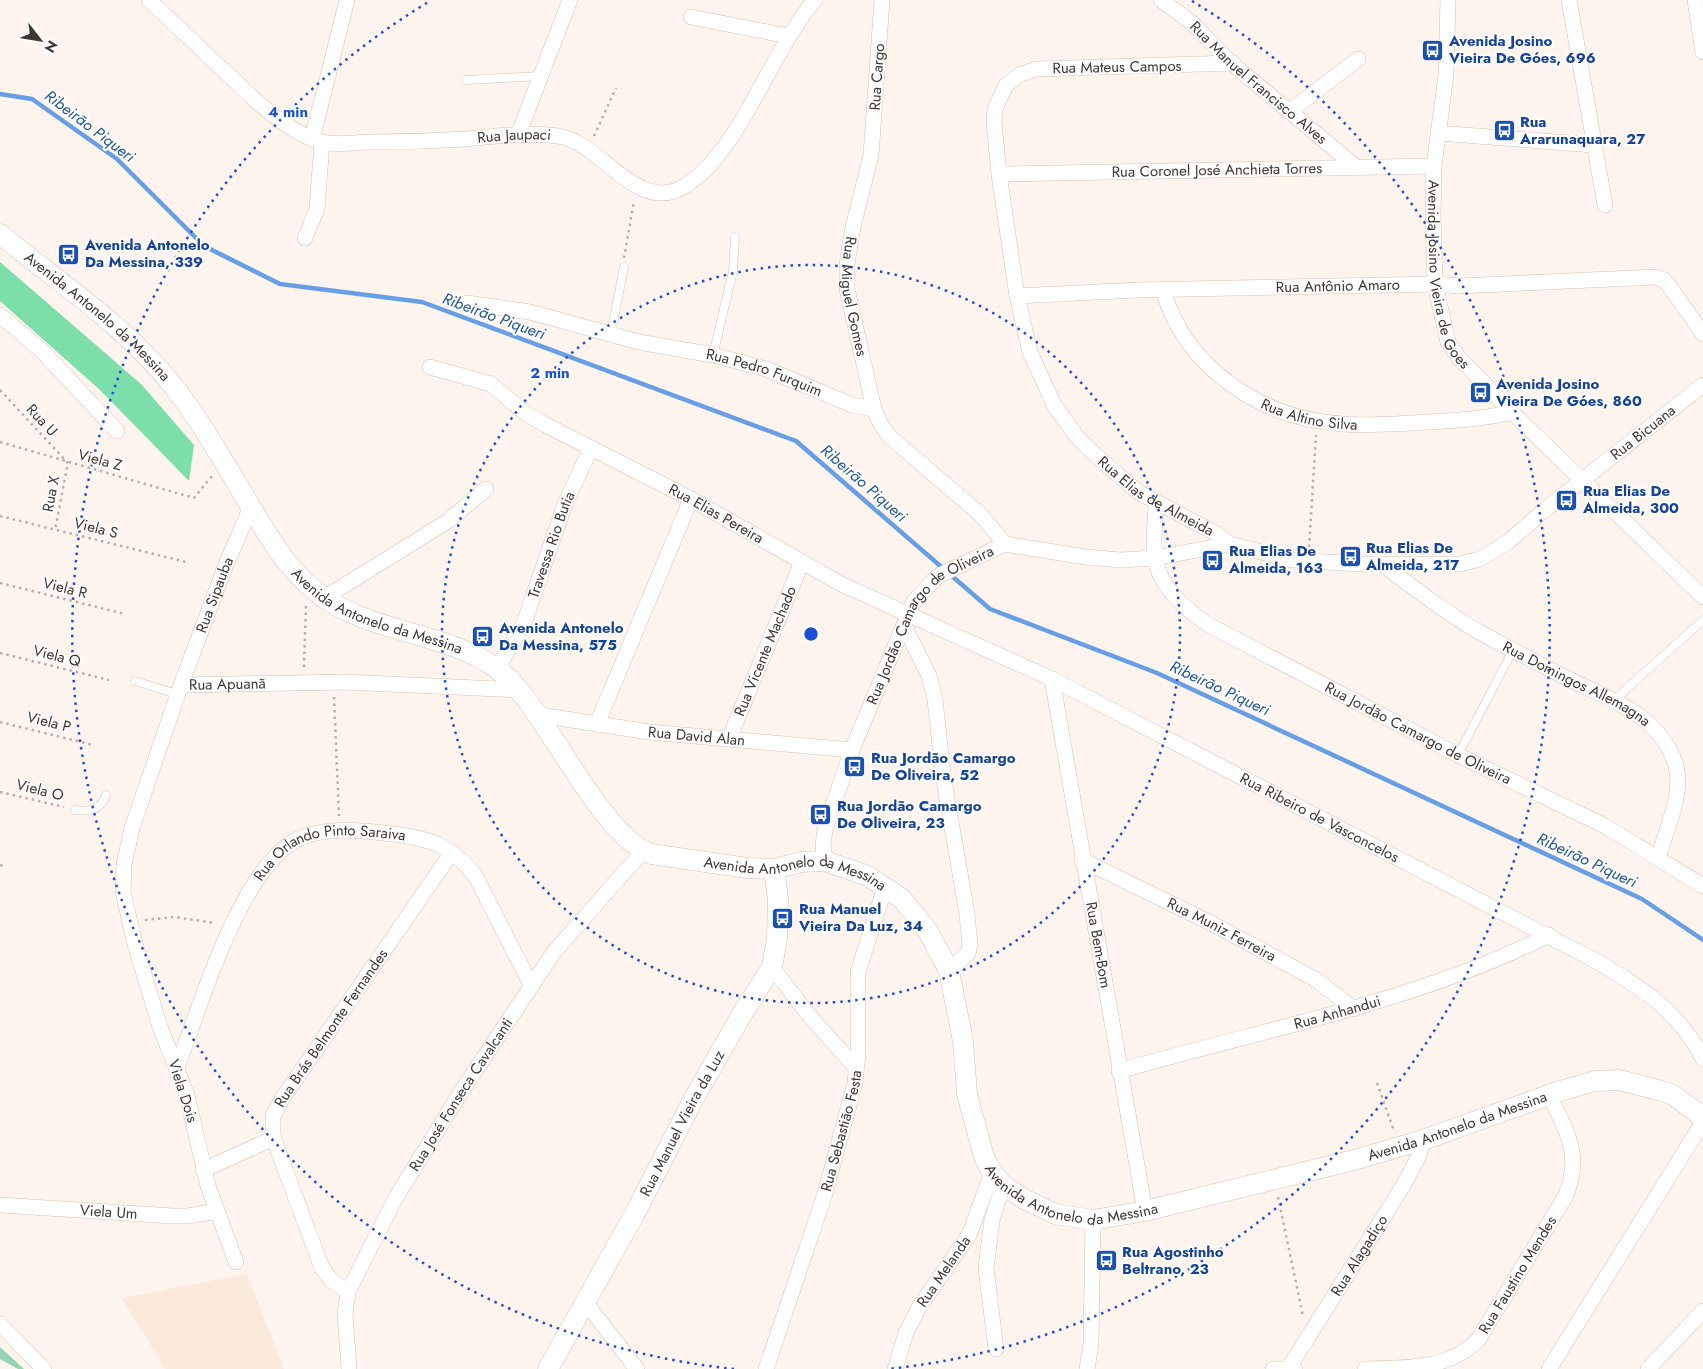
<svg xmlns="http://www.w3.org/2000/svg" width="1703" height="1369" viewBox="0 0 1703 1369" font-family="Jost,sans-serif">
<style>
.built{fill:#fbe9db}
.green{fill:#95d4b0}
.forest{fill:#7cdea9}
.lines{fill:none;stroke-linecap:round;stroke-linejoin:round}
.stream{stroke:#669fe5;stroke-width:4.5}
.service-casing{stroke:#d7c1ae;stroke-width:9}
.minor-casing{stroke:#d7c1ae;stroke-width:16}
.tertiary-casing{stroke:#d7c1ae;stroke-width:21}
.path{stroke:#b8afa8;stroke-width:2.5;stroke-dasharray:2.5 4;stroke-linecap:butt}
.service{stroke:#fff;stroke-width:8}
.minor{stroke:#fff;stroke-width:15}
.tertiary{stroke:#fff;stroke-width:20}
.ring{fill:none;stroke:#1d4ed8;stroke-width:2.5;stroke-dasharray:2.5 5}
.labels{text-anchor:middle;dominant-baseline:central;stroke-width:4;stroke-linejoin:round;paint-order:stroke}
.transit-label{font-size:15px;font-weight:bold;fill:#164399;stroke:#fff;text-anchor:start}
.street-label{font-size:15px;fill:#403730;stroke:#fff}
.water-label{font-size:16px;font-style:italic;fill:#1f5697;stroke:#fff}
.centre{fill:#1d4ed8;stroke:#fff;stroke-width:2.5}
.ring-label{font-size:15px;text-anchor:middle;font-weight:bold;fill:#1d4ed8;stroke:#fff;stroke-width:4;stroke-linejoin:round;paint-order:stroke}
</style>
<rect width="100%" height="100%" fill="#fff5ee"/>
<path class="built" d="M247,1274L284,1369H165L122,1298Z"/>
<path class="green" d="M0,1347L24,1369H18L0,1359Z"/>
<path class="forest" d="M0,262L141,384L194,445L189,481L100,390L0,301Z"/>
<g class="lines">
<path class="stream" d="M0,94L32,99L117,159L204,246L280,284L422,302L796,441L990,609L1157,673L1642,899L1703,940"/>
<defs>
<g id="service">
<path d="M466,80L540,76"/>
<path d="M611,334L624,267"/>
<path d="M713,355L733,271L735,237"/>
<path d="M135,681L177,694"/>
<path d="M1614,700L1703,620"/>
<path d="M1458,755L1513,650"/>
<path d="M75,810C90,812 101,810 106,795"/>
</g>
<g id="minor">
<path id="s1" d="M149,0C172,22 196,44 219,66C248,93 277,125 315,140C330,146 353,143 369,142C402,142 434,141 466,139C496,136 528,132 558,136C601,142 636,214 683,187C740,154 770,51 815,0"/>
<path id="s2" d="M882,0L871,155L853,227L847,264V289L874,409L881,425L890,437L980,514L1005,544"/>
<path id="s3" d="M1161,0L1192,23L1230,62L1355,166"/>
<path id="s4" d="M1448,0L1446,75L1434,166L1433,215L1435,284L1448,342L1459,358L1526,426L1703,597"/>
<path d="M1569,0L1605,205"/>
<path d="M1695,0L1703,52"/>
<path d="M691,17L788,36"/>
<path id="s5" d="M1233,63L1036,69L1019,75L1006,85L995,109L994,122L999,174L1017,296L1030,352L1054,405L1077,437L1101,460L1138,492L1217,534L1230,544L1293,560L1360,564H1460L1480,559L1508,542L1542,512L1703,385"/>
<path d="M1290,111L1358,59"/>
<path d="M1438,133L1594,145"/>
<path d="M518,135L570,0"/>
<path d="M312,139L347,0"/>
<path id="s6" d="M999,174L1434,166"/>
<path d="M305,238L317,209L322,142"/>
<path id="s7" d="M1163,290C1186,369 1262,419 1343,424C1365,426 1389,424 1411,423C1446,421 1479,420 1513,412"/>
<path id="s8" d="M1017,296L1138,290L1435,284L1459,286L1656,277L1664,280L1670,287L1703,334"/>
<path id="s9" d="M467,303L530,312L639,342L713,355L766,369L852,405L874,409"/>
<path d="M0,315L43,352L117,431"/>
<path id="s10" d="M430,367L491,384L524,412L544,424L691,499L841,584L1052,679L1598,962C1643,989 1678,1010 1703,1059"/>
<path id="s11" d="M1156,502C1156,519 1152,541 1155,557C1159,587 1185,608 1207,624L1458,755L1605,826L1703,886"/>
<path id="s12" d="M1382,564C1414,588 1446,613 1481,633C1512,650 1543,666 1575,682C1615,701 1659,717 1675,762C1685,791 1666,830 1658,858"/>
<path d="M324,598L448,521L486,489"/>
<path d="M904,625L929,676L935,699L943,775L967,914L970,945L968,953L949,971"/>
<path id="s13" d="M497,669L524,623L565,504L591,448"/>
<path id="s14" d="M1052,679L1145,1211"/>
<path id="s15" d="M181,685L225,567L251,507"/>
<path id="s16" d="M540,715L649,732L852,750"/>
<path d="M597,724L691,499"/>
<path id="s17" d="M729,739L802,562"/>
<path id="s18" d="M1082,860L1213,924L1315,979L1354,1009"/>
<path id="s19" d="M825,861L823,845L825,829L852,750L908,615L914,601L938,576L1005,544L1085,557L1120,560L1155,558L1230,544"/>
<path d="M772,967L807,1013L856,1068"/>
<path id="s20" d="M177,1068C199,1010 240,867 298,839C324,827 356,830 384,833C425,837 451,843 476,877L531,985"/>
<path id="s21" d="M1119,1071C1263,1029 1414,1003 1549,935"/>
<path d="M203,1170L274,1138"/>
<path id="s22" d="M0,1205L173,1216H188L217,1211"/>
<path id="s23" d="M236,1262L208,1186L187,1095L160,1027L135,944L123,892L124,865L132,828L181,685L344,682L519,690"/>
<path id="s24" d="M348,1292L331,1280L322,1268L273,1137V1116L282,1099L452,852"/>
<path d="M586,1303L637,1369"/>
<path d="M0,1324L44,1369"/>
<path d="M996,1349L986,1268L992,1220L1003,1185"/>
<path id="s25" d="M349,1369L345,1314L348,1292L395,1199L461,1092L554,952L643,851"/>
<path id="s26" d="M766,1369L824,1197L855,1083L858,1053V972L885,887"/>
<path id="s27" d="M895,1369L906,1333L918,1309L970,1233L992,1172"/>
<path d="M1087,1369L1091,1344L1093,1220"/>
<path d="M1273,1369H1295"/>
<path id="s28" d="M1288,1369L1403,1186L1419,1156L1423,1140"/>
<path id="s29" d="M1365,1369C1407,1368 1450,1369 1478,1340L1565,1197C1583,1156 1567,1132 1549,1095"/>
<path d="M1549,1369L1703,1122"/>
<path d="M1648,1369L1703,1311"/>
</g>
<g id="tertiary">
<path id="s30" d="M0,234C59,283 126,326 174,387C199,419 221,457 242,492C263,527 281,562 313,589C369,638 458,629 509,679C551,721 601,835 651,854L747,868L774,869L801,862L825,861L868,876L902,899L928,931L949,971L963,1041L967,1094L984,1157L992,1172L1003,1185L1024,1199L1055,1214L1093,1220L1145,1211L1354,1160L1423,1140L1557,1092L1595,1081L1619,1080L1662,1091L1673,1095L1703,1117"/>
<path id="s31" d="M548,1369L634,1215L693,1100L745,1009L772,967L777,939L778,899L774,869"/>
</g>
</defs>
<use href="#service" class="service-casing"/>
<use href="#minor" class="minor-casing"/>
<use href="#tertiary" class="tertiary-casing"/>
<g class="path">
<path d="M594,136L616,88"/>
<path d="M624,258L634,201"/>
<path d="M0,390L68,463L55,530"/>
<path d="M0,442L194,498L212,476"/>
<path d="M0,516L186,562"/>
<path d="M1309,547L1316,435"/>
<path d="M0,583L125,614"/>
<path d="M0,653L109,680"/>
<path d="M304,667L306,605"/>
<path d="M334,697L339,816"/>
<path d="M0,722L93,745"/>
<path d="M0,792L64,807"/>
<path d="M0,865L4,866"/>
<path d="M145,920L174,917L216,923"/>
<path d="M1377,1083L1394,1131"/>
<path d="M1278,1197L1303,1316"/>
</g>
<use href="#service" class="service"/>
<use href="#minor" class="minor"/>
<use href="#tertiary" class="tertiary"/>
</g>
<g class="ring">
<circle cx="811" cy="634" r="369"/>
<path d="M734 1369A739 739 0 0 1 430 1M1192 1A739 739 0 0 1 888 1369"/>
</g>
<defs>
<symbol id="bus-square" viewBox="-11 -11 22 22"><rect x="-9" y="-9" width="18" height="18" rx="4" fill="#1a4fb4" stroke="#fff"/><path d="M-5-6H5V4H4V6H2V4H-2V6H-4V4H-5ZM-3.5-4V0h7V-4ZM-3.5 1.2v1.5H-2V1.2ZM2 1.2v1.5H3.5V1.2Z" fill="#fff"/></symbol>
</defs>
<g fill-rule="evenodd">
<use href="#bus-square" x="1420" y="38" width="25" height="25"/>
<use href="#bus-square" x="1492" y="118" width="25" height="25"/>
<use href="#bus-square" x="56" y="242" width="25" height="25"/>
<use href="#bus-square" x="1468" y="380" width="25" height="25"/>
<use href="#bus-square" x="1554" y="488" width="25" height="25"/>
<use href="#bus-square" x="1338" y="544" width="25" height="25"/>
<use href="#bus-square" x="1200" y="548" width="25" height="25"/>
<use href="#bus-square" x="470" y="624" width="25" height="25"/>
<use href="#bus-square" x="842" y="754" width="25" height="25"/>
<use href="#bus-square" x="808" y="802" width="25" height="25"/>
<use href="#bus-square" x="770" y="906" width="25" height="25"/>
<use href="#bus-square" x="1094" y="1248" width="25" height="25"/>
</g>
<g class="labels">
<g class="transit-label">
<text x="1449" y="41">Avenida Josino<tspan x="1449" dy="17">Vieira De Góes, 696</tspan></text>
<text x="1520" y="122">Rua<tspan x="1520" dy="17">Ararunaquara, 27</tspan></text>
<text x="85" y="245">Avenida Antonelo<tspan x="85" dy="17">Da Messina, 339</tspan></text>
<text x="1496" y="384">Avenida Josino<tspan x="1496" dy="17">Vieira De Góes, 860</tspan></text>
<text x="1583" y="491">Rua Elias De<tspan x="1583" dy="17">Almeida, 300</tspan></text>
<text x="1366" y="548">Rua Elias De<tspan x="1366" dy="17">Almeida, 217</tspan></text>
<text x="1229" y="551">Rua Elias De<tspan x="1229" dy="17">Almeida, 163</tspan></text>
<text x="499" y="628">Avenida Antonelo<tspan x="499" dy="17">Da Messina, 575</tspan></text>
<text x="871" y="758">Rua Jordão Camargo<tspan x="871" dy="17">De Oliveira, 52</tspan></text>
<text x="837" y="806">Rua Jordão Camargo<tspan x="837" dy="17">De Oliveira, 23</tspan></text>
<text x="799" y="909">Rua Manuel<tspan x="799" dy="17">Vieira Da Luz, 34</tspan></text>
<text x="1122" y="1252">Rua Agostinho<tspan x="1122" dy="17">Beltrano, 23</tspan></text>
</g>
<g class="street-label">
<text transform="translate(1117 67) rotate(-1)">Rua Mateus Campos</text>
<text transform="translate(877 77) rotate(-86)">Rua Cargo</text>
<text stroke="none"><textPath href="#s3" startOffset="128">Rua Manuel Francisco Alves</textPath></text>
<text stroke="none"><textPath href="#s1" startOffset="418">Rua Jaupaci</textPath></text>
<text stroke="none"><textPath href="#s6" startOffset="218">Rua Coronel José Anchieta Torres</textPath></text>
<text stroke="none"><textPath href="#s4" startOffset="278">Avenida Josino Vieira de Goes</textPath></text>
<text stroke="none"><textPath href="#s8" startOffset="321">Rua Antônio Amaro</textPath></text>
<text stroke="none"><textPath href="#s2" startOffset="300">Rua Miguel Gomes</textPath></text>
<text stroke="none"><textPath href="#s30" startOffset="128">Avenida Antonelo da Messina</textPath></text>
<text stroke="none"><textPath href="#s9" startOffset="306">Rua Pedro Furquim</textPath></text>
<text stroke="none"><textPath href="#s7" startOffset="204">Rua Altino Silva</textPath></text>
<text transform="translate(42 420) rotate(47)">Rua U</text>
<text stroke="none"><textPath href="#s5" startOffset="1249">Rua Bicuana</textPath></text>
<text transform="translate(100 460) rotate(15)">Viela Z</text>
<text transform="translate(51 494) rotate(-79)">Rua X</text>
<text stroke="none"><textPath href="#s5" startOffset="701">Rua Elias de Almeida</textPath></text>
<text stroke="none"><textPath href="#s10" startOffset="324">Rua Elias Pereira</textPath></text>
<text transform="translate(96 528) rotate(14)">Viela S</text>
<text stroke="none"><textPath href="#s13" startOffset="136">Travessa Rio Butia</textPath></text>
<text transform="translate(65 588) rotate(14)">Viela R</text>
<text stroke="none"><textPath href="#s15" startOffset="96">Rua Sipauba</textPath></text>
<text stroke="none"><textPath href="#s30" startOffset="546">Avenida Antonelo da Messina</textPath></text>
<text stroke="none"><textPath href="#s19" startOffset="269">Rua Jordão Camargo de Oliveira</textPath></text>
<text stroke="none"><textPath href="#s17" startOffset="95">Rua Vicente Machado</textPath></text>
<text transform="translate(57 656) rotate(14)">Viela Q</text>
<text stroke="none"><textPath href="#s23" startOffset="650">Rua Apuanã</textPath></text>
<text stroke="none"><textPath href="#s12" startOffset="229">Rua Domingos Allemagna</textPath></text>
<text transform="translate(49 722) rotate(14)">Viela P</text>
<text stroke="none"><textPath href="#s11" startOffset="380">Rua Jordão Camargo de Oliveira</textPath></text>
<text stroke="none"><textPath href="#s16" startOffset="158">Rua David Alan</textPath></text>
<text transform="translate(40 790) rotate(14)">Viela O</text>
<text stroke="none"><textPath href="#s10" startOffset="1000">Rua Ribeiro de Vasconcelos</textPath></text>
<text stroke="none"><textPath href="#s20" startOffset="289">Rua Orlando Pinto Saraiva</textPath></text>
<text stroke="none"><textPath href="#s30" startOffset="1071">Avenida Antonelo da Messina</textPath></text>
<text stroke="none"><textPath href="#s18" startOffset="156">Rua Muniz Ferreira</textPath></text>
<text stroke="none"><textPath href="#s14" startOffset="270">Rua Bem-Bom</textPath></text>
<text stroke="none"><textPath href="#s21" startOffset="226">Rua Anhandui</textPath></text>
<text stroke="none"><textPath href="#s24" startOffset="302">Rua Brás Belmonte Fernandes</textPath></text>
<text transform="translate(183 1091) rotate(72)">Viela Dois</text>
<text stroke="none"><textPath href="#s25" startOffset="305">Rua José Fonseca Cavalcanti</textPath></text>
<text stroke="none"><textPath href="#s31" startOffset="280">Rua Manuel Vieira da Luz</textPath></text>
<text stroke="none"><textPath href="#s30" startOffset="1971">Avenida Antonelo da Messina</textPath></text>
<text stroke="none"><textPath href="#s26" startOffset="250">Rua Sebastião Festa</textPath></text>
<text stroke="none"><textPath href="#s30" startOffset="1566">Avenida Antonelo da Messina</textPath></text>
<text stroke="none"><textPath href="#s22" startOffset="109">Viela Um</textPath></text>
<text stroke="none"><textPath href="#s28" startOffset="134">Rua Alagadiço</textPath></text>
<text stroke="none"><textPath href="#s27" startOffset="110">Rua Melanda</textPath></text>
<text stroke="none"><textPath href="#s29" startOffset="196">Rua Faustino Mendes</textPath></text>
</g>
<g class="water-label">
<text transform="translate(90 126) rotate(37)">Ribeirão Piqueri</text>
<text transform="translate(494 316) rotate(20)">Ribeirão Piqueri</text>
<text transform="translate(864 483) rotate(41)">Ribeirão Piqueri</text>
<text transform="translate(1220 688) rotate(25)">Ribeirão Piqueri</text>
<text transform="translate(1587 860) rotate(25)">Ribeirão Piqueri</text>
</g>
</g>
<circle cx="811" cy="634" r="8" class="centre"/>
<g class="ring-label">
<text x="288" y="117">4 min</text>
<text x="550" y="378">2 min</text>
</g>
<g transform="translate(40 40) rotate(121)" stroke="#ffffff" stroke-width="4" paint-order="stroke">
<path d="M0-4L9 19L0 12L-9 19Z" fill="#403730"/>
<text y="-8" font-size="14" font-weight="bold" text-anchor="middle" fill="#403730">N</text>
</g>
</svg>
